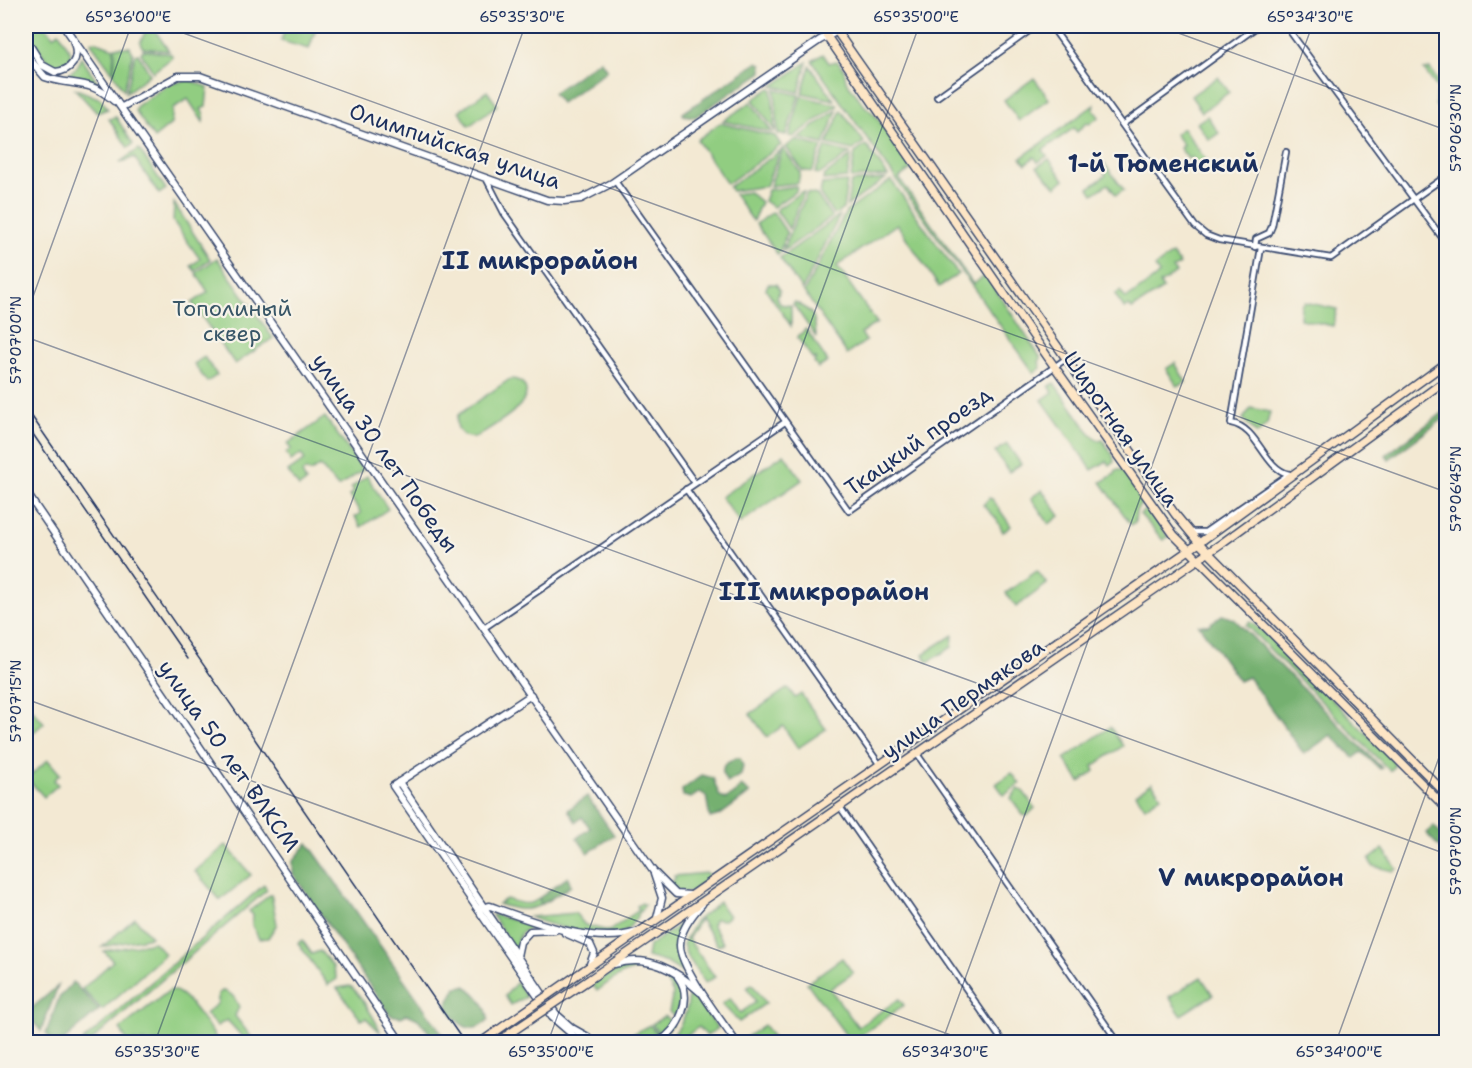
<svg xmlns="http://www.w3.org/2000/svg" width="1472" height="1068" viewBox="0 0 1472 1068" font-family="'Shantell Sans',sans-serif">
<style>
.green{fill:#91cd81;stroke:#567e70;stroke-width:1.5}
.forest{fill:#74b06f;stroke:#487066;stroke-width:1.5}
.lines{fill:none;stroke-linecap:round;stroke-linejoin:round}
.minor-casing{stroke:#3b4b70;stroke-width:8}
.tertiary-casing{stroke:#3b4b70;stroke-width:9}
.secondary-casing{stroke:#3b4b70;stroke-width:10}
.minor{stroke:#fff;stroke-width:4.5}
.tertiary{stroke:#fff;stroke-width:6}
.secondary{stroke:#fde5c5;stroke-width:7}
.rail{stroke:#1b2f5e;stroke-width:1.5}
.secondary-bridge-casing{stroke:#3b4b70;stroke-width:10;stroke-linecap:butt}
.secondary-bridge{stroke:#fde5c5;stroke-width:7}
.ticks{fill:none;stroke:#1b2f5e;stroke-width:1.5;stroke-opacity:0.45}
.labels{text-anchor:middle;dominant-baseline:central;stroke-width:4.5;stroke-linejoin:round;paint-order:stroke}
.street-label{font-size:22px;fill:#1b2f5e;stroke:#f7f3e8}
.park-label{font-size:22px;fill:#385667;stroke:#f7f3e8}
.neighbourhood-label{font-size:24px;font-weight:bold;fill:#1b2f5e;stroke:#f7f3e8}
.neatline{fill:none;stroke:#1b2f5e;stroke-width:2}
.ticks-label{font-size:15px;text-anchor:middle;fill:#1b2f5e}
</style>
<rect width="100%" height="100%" fill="#f7f3e8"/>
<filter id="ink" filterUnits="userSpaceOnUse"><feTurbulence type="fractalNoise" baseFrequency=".0167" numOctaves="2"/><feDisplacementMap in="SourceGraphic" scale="12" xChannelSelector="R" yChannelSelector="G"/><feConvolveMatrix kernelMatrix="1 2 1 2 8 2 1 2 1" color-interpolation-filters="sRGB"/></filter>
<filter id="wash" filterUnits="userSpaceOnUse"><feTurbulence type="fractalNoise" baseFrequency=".008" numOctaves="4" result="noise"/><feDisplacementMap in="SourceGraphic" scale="24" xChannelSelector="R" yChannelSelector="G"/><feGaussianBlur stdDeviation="1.35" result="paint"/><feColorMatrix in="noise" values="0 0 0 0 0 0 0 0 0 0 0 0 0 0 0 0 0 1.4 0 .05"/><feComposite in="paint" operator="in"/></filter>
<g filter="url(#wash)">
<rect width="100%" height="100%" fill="#f3e9d3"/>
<g class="green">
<path d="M26,26H45L53,36L59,32L71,53L68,65L57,68L51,66L26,31Z"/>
<path d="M148,26H152L169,51L143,48L140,43Z"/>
<path d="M286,26H317L309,49L281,41Z"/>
<path d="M94,41L114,48L113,73L91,43Z"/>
<path d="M115,47H130L133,54L124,90L114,75Z"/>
<path d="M143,50L171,54L173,57L153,72L141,53Z"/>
<path d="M138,54L150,74L126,93L135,55Z"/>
<path d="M823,54L829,63L837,61L844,69L846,81L864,105L876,116L912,168L899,178L973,284L986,275L1041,358L1039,362L1041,368L1034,373L812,61Z"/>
<path d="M81,57L98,83L76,76H66L78,66Z"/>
<path d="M807,62L799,92L773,86Z"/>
<path d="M810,66L834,100L802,93Z"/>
<path d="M1430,69L1446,93V119L1435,104L1438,89L1424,70Z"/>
<path d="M1218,77L1229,92L1202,112L1191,96Z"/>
<path d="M1034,78L1049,99L1019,121L1004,100Z"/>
<path d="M189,80L208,87L206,107L201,109L204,115L203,122L188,99L173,108L171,124L154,138L135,111L137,106L169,84Z"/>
<path d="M74,88L101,99L108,109L97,113Z"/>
<path d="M770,88L772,89L775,131L753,100Z"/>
<path d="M775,89L799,95L786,135L778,134Z"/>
<path d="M487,91L497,105L469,126L459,111Z"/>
<path d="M801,96L838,105L793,137L789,136Z"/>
<path d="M751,102L772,132L723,121Z"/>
<path d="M1094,105L1093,109L1099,117L1089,124L1087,122L1077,132L1074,128L1043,150L1047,156L1038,162L1034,157L1026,164L1021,158Z"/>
<path d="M837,110L824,144L798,138Z"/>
<path d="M841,110L864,142L853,150L827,144Z"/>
<path d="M1207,116L1219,133L1209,140L1197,123Z"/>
<path d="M116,117L133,144L128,148L109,119Z"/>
<path d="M720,123L775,136L781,145L727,184L697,140Z"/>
<path d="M1183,128L1207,162L1199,168L1192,157L1188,159L1180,148L1183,145L1175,134Z"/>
<path d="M795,140L822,147L812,172L802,170L786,147Z"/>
<path d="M866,145L888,176L851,178L855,153Z"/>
<path d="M826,147L850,153L820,174L815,173Z"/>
<path d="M783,148L800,172L798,183L770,186Z"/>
<path d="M139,149L166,189L159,194L134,157L121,163L120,162Z"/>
<path d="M780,151L766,186L732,191L729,187Z"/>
<path d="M851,156L847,178L823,180L824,176Z"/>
<path d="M1049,159L1064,180L1056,187L1037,167Z"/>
<path d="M1104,163L1124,190L1116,195L1108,184L1093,194L1089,188L1106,175L1100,166Z"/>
<path d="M885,179L847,206L851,182Z"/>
<path d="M891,180L958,274L939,287L897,224L837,266L877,323L861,333L866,341L847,354L804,292L846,212Z"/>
<path d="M847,182L843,209L834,215L820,194L822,184Z"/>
<path d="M797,186L796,191L773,207L764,201L768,190Z"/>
<path d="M749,192L761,202L753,221L734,194Z"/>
<path d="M801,192H804L789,229L776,210Z"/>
<path d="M807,193L817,195L832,217L782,252Z"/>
<path d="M174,203L210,259L195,271L191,266L200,259L173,221Z"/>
<path d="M773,212L787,233L778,255L756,224Z"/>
<path d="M840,215L802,290L780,258Z"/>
<path d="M1172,254L1180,264L1173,269L1176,273L1160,284L1163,289L1132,309L1129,306L1125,309L1115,295L1120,291L1126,299L1155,278L1159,274L1155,267Z"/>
<path d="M217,258L273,338L235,364L192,303L208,292L196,273Z"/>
<path d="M768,284H776L780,290L777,297L780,304L791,306V326L766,289Z"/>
<path d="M795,302C815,313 815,315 816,337L793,304Z"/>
<path d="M1305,302L1337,309L1333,326L1300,319L1301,305Z"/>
<path d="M806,329L828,362L818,368L814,362L816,358L813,359L797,337Z"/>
<path d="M204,357L217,375L207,382L194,364Z"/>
<path d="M1175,363L1186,382L1178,387L1166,369Z"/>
<path d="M510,379C516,379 522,380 525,387C534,405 489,428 476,437C462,439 454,429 458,415Z"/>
<path d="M1054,383L1091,435L1100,441L1102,439L1113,455L1114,462L1110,465L1107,461L1092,470L1042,400L1053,392L1049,386Z"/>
<path d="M1251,408L1270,412L1267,424L1257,434L1243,419Z"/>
<path d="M325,417L363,470L338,487L320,466L311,472L306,470L302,473L306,482L299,487L288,472L305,460L301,454L291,461L286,453L291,449L287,444Z"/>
<path d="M1007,444L1021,464L1009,472L995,452Z"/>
<path d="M784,454L802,480L740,523L721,497Z"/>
<path d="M1116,470H1123L1143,501L1136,511L1135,522L1131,525L1101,482L1115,474Z"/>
<path d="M367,476L388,509L361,527L355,517L361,513L349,496L354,492L351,488Z"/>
<path d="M1042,490L1060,516L1049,524L1031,498Z"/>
<path d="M989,498L992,499L1011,526L1003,532L996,518L983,505Z"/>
<path d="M1148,508L1168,537L1163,540L1140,514Z"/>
<path d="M1037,571L1047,584L1016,607L1006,593Z"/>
<path d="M1250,622L1264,632L1394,761V767L1390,771L1246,625Z"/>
<path d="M953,635L952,647L928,662L923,654Z"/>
<path d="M788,688L795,698L801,694L826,729L798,748L783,726L767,737L750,714Z"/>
<path d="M32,709L44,723L26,739V715Z"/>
<path d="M1110,727L1123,746L1093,766L1095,771L1080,782L1064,759Z"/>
<path d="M48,760L60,774L54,780L58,785L44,797L27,778Z"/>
<path d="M1012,773L1020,784L1004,795L996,784Z"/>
<path d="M1152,783L1161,796L1145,807L1136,794Z"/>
<path d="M1018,789L1023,791L1035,808L1027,816L1023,815L1011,798Z"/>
<path d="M226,845L251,875L220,900L195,871Z"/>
<path d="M1383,849L1397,869L1393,871L1373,866L1369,860Z"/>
<path d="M707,873L710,877L692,892H678L669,884L675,879L674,876Z"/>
<path d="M264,885L267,890C208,941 147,992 90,1042H82Z"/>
<path d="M271,894L277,924L268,938L259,939L252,925L253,915L249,911Z"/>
<path d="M539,898L541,905C524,912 515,909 498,904L506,899C517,902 530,908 539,898Z"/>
<path d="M719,902L729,916L724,920L715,919L712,924L723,943L718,946L700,919L688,939L715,977L705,983L686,954L683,944L695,922Z"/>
<path d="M642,903L645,905C638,913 634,925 625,931C610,942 547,925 530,917L575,913L585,925L609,931L639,910L637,906Z"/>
<path d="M492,915H495L533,926L521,933L514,949Z"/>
<path d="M135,918L151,937L102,947Z"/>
<path d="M682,923L675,948L683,973L667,963L647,957L649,946Z"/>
<path d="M302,940L312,954L320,951L333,966L337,979L328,985L298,943Z"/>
<path d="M154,942L165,954L102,1010L82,989L113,961L104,951Z"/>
<path d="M842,958L853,973L830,989L858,1027L899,999L904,1005L851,1042L807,983Z"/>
<path d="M633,965L647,966V971C631,964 609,982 597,991L592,984L620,968Z"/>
<path d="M669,976L681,989V1001L675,1017L669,1012L673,993L665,979Z"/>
<path d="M1201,977L1213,995L1181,1015L1169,997Z"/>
<path d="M517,982L526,997L511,1005L505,996Z"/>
<path d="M752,984L766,1003L739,1022L722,1004L730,998L740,1013L756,1002L747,988Z"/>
<path d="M350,986C358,991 378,1023 380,1032L366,1018L361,1020L337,988Z"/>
<path d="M170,990C186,989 209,1029 219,1042H128L120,1029Z"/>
<path d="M689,990L718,1028L707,1036L699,1027L677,1042H665C681,1031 689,1010 689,990Z"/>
<path d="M222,991C232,992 235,998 239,1007L235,1016L255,1042H247L227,1020L217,1026L205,1014L218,1003V994Z"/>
<path d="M665,1016L673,1024L661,1037L652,1024Z"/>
<path d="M650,1025L660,1038L650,1042H616Z"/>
<path d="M764,1025L776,1042H742L741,1041Z"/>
</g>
<g class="forest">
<path d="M600,60L607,70L561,103L553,93Z"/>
<path d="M758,62L762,65V72L695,117L683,115V113Z"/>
<path d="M1444,412L1446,417L1389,459L1386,455Z"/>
<path d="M1222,615L1234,619L1382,768L1380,769L1362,752L1354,758L1331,735L1304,754L1248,677L1239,681L1199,625H1208Z"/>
<path d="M735,758H740L743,766L741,775L727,783L722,773L724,765Z"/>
<path d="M702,775L713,778L719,795L725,799L734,794L741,786L750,793L720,815L710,818L706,796L700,792L691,798L683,796L682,790Z"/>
<path d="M587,796L614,835L588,853L577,838L590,828L582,817L576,822L568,810Z"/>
<path d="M1434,826L1446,839V854L1426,833Z"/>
<path d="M308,843L448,1042H437L418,1019L407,1014L401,1017L390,1015L293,874V861Z"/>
<path d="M568,877L571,886L541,905L539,898Z"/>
<path d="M73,982L99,1010L62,1042H53L46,1033L59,998Z"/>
<path d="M58,986L41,1031L26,1013Z"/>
<path d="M465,986C477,993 488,1007 488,1020C471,1038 455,1023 447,1005L456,987Z"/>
</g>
</g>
<g filter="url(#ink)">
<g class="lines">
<defs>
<g id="minor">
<path d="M1051,26L1195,226L1206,235L1219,240L1331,258L1446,176"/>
<path d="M1286,26L1446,243"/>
<path d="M937,97L1036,26"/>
<path d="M1123,124L1258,26"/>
<path d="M487,180L504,213L695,483"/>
<path d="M615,181L849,511L1067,358"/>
<path d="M1255,247L1256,239L1269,233L1272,226L1286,152"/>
<path d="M1261,248L1231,423C1259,428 1263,468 1289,474"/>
<path d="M686,489L880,765"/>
<path d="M1190,532H1205L1289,474"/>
<path d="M484,628L785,422"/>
<path d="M917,754L1118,1042"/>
<path d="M840,807L1003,1042"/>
</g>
<g id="tertiary">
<path d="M64,26L653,871L676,894L690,895"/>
<path d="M26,39L42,65L55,72C71,71 80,59 74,43"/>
<path d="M26,55L45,77C73,87 89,78 114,101"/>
<path d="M122,107L178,76H200L547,200L564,201L581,199L612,183L820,40L848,26"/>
<path d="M26,492L401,1042"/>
<path d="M531,695L393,786L552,1017L574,1036L596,1042"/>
<path d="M399,782L556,1014L572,1028L588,1037"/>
<path d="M654,874L662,898L657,918"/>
<path d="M702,904C692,915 680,930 680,945C679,966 723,1023 736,1042"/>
<path d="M481,908L490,906C531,921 594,946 636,932"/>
<path d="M565,933L590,944L594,953L589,967"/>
<path d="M517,956L520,942L530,931L555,930"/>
<path d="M615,964C648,954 676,970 700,992"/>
<path d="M658,1042C679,1031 694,998 678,977"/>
</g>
<g id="secondary">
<path d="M820,26L1047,356L1174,535L1446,808"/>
<path d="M833,26L1175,514L1199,543L1446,794"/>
<path d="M584,970L1199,543L1446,363"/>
<path d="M590,979L1222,543L1446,380"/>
</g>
</defs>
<use href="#minor" class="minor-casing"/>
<use href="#tertiary" class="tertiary-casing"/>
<use href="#secondary" class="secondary-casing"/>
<use href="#minor" class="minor"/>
<use href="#tertiary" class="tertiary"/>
<use href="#secondary" class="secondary"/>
<g class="rail">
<path d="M26,408L464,1042"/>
<path d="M26,424L188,659"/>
</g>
<defs>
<g id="secondary-bridge">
<path d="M481,1042L584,970"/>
<path d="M497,1042L590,979"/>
</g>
</defs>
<use href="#secondary-bridge" class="secondary-bridge-casing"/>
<use href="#secondary-bridge" class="secondary-bridge"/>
</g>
</g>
<path class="ticks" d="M164,26L1446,492M1159,26L1446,130M26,316L131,26M26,337L1446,854M26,699L970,1042M155,1042L525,26M548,1042L919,26M942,1042L1312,26M1336,1042L1446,738"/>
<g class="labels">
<g class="street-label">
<text transform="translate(455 146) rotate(19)">Олимпийская улица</text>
<text transform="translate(1121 429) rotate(55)">Широтная улица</text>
<text transform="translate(918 441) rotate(-35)">Ткацкий проезд</text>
<text transform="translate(385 453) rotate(55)">улица 30 лет Победы</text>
<text transform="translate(963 699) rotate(-35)">улица Пермякова</text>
<text transform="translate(229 756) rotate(55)">улица 50 лет ВЛКСМ</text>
</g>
<g class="park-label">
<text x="232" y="308">Тополиный<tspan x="232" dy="25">сквер</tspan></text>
</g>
<g class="neighbourhood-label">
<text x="1163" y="164">1-й Тюменский</text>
<text x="540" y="261">II микрорайон</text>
<text x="824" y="592">III микрорайон</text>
<text x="1251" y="878">V микрорайон</text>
</g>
</g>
<rect width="1472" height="1068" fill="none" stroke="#f7f3e8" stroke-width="66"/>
<rect x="33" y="33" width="1406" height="1002" class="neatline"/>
<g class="ticks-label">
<text x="128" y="22">65°36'00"E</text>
<text x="522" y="22">65°35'30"E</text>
<text x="916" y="22">65°35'00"E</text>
<text x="1310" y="22">65°34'30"E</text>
<text transform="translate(1456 128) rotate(-90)" y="5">57°06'30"N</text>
<text transform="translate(16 340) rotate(-90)" y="5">57°07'00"N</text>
<text transform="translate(1456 489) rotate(-90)" y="5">57°06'45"N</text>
<text transform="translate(16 701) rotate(-90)" y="5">57°07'15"N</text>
<text transform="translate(1456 851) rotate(-90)" y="5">57°07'00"N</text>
<text x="157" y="1057">65°35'30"E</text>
<text x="551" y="1057">65°35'00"E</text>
<text x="945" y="1057">65°34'30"E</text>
<text x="1339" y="1057">65°34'00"E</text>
</g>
</svg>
